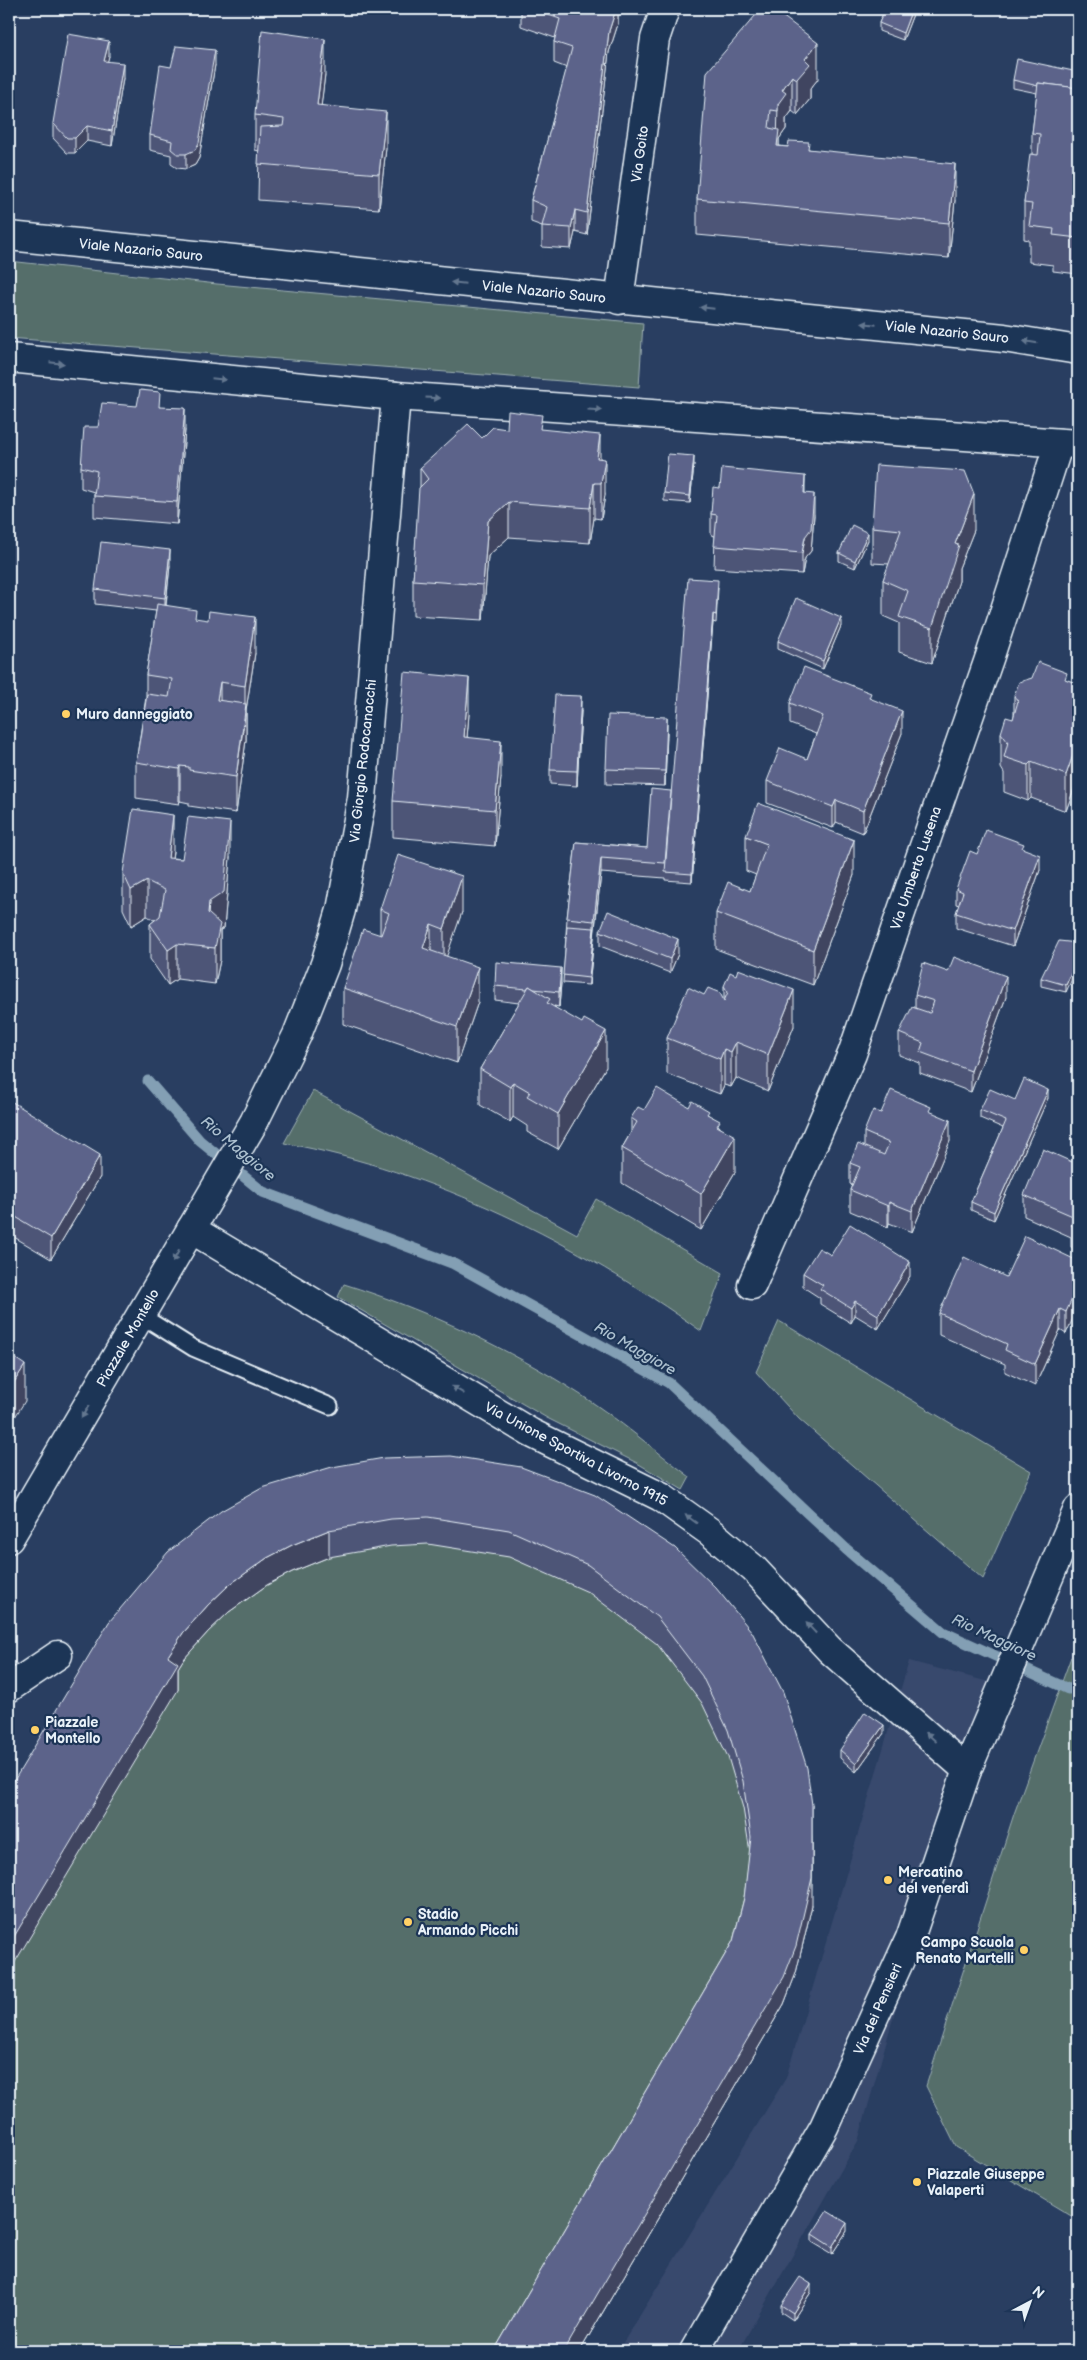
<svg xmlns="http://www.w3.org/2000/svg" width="1087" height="2360" viewBox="0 0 1087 2360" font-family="'Balsamiq Sans',sans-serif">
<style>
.built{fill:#38496d}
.green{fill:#546e6b;stroke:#9eb0b2}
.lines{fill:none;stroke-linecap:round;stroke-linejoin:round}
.stream{stroke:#839fb4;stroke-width:11}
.lane-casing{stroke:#e8f1f8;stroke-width:19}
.street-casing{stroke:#e8f1f8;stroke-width:31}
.secondary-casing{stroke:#e8f1f8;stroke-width:31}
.lane{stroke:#1d3557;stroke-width:15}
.street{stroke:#1d3557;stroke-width:28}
.secondary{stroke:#1d3557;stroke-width:28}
.wall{fill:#4e5577;stroke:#e8f1f8}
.shaded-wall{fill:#404561;stroke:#e8f1f8}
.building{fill:#5b638a;stroke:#e8f1f8}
.oneway{fill:#64778f}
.poi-dot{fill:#ffd166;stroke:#1d3557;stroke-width:2}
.labels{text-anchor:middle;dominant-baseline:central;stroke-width:4.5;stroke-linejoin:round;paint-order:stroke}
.street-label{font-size:14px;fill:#e8f1f8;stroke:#1d3557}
.poi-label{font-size:14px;font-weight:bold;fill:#e8f1f8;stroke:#1d3557;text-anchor:start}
.water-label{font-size:15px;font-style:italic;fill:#adc1d0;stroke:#1d3557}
</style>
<rect width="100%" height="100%" fill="#293e61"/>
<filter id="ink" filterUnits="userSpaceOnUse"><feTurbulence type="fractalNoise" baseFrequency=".02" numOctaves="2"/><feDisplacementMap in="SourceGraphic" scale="10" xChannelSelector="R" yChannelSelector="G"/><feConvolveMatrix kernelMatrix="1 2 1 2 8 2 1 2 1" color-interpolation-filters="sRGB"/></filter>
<g filter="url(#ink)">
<path class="built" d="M909,1661L989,1682L858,2141L738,2351H618L786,2078Z"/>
<g class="green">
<path d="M9,261L217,284L643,323L639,387L9,338Z"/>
<path d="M313,1091L577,1234L596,1199L723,1273L701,1331C576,1242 435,1171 284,1143Z"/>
<path d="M344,1284C427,1310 508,1348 581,1395C619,1419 654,1450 690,1477L683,1490L637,1463L547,1418L338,1297Z"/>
<path d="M779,1321L1031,1471L983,1579L799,1419L756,1372Z"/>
<path d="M521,1494L807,1795C819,1874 812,1930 784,2004L580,2351H9V1816L146,1602Z"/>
<path d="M1078,1656V2220L956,2147L926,2086L1014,1814L1071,1657Z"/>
</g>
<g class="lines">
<path class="stream" d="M148,1081L200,1141L263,1192L452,1263L669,1383L846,1549L943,1632L1068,1689L1078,1688"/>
<defs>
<path id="lane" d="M142,1316L193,1348L330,1406"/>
<g id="street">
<path d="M619,300L655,39L665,9"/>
<path d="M191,1229L531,1433L661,1497L710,1532L754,1569L830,1650L967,1770"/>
<path d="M752,1285L852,1054L990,656L1059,443"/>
<path d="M9,1539L254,1122L297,1035L325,964L341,910L362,798L396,396"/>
<path d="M9,1688L58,1655"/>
<path d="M694,2351L824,2127L910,1938L967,1770L1078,1509"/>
</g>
<g id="secondary">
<path d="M9,236L1004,338L1078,350"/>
<path d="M9,358L396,396L1078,444"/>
</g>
</defs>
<use href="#lane" class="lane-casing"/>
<use href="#street" class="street-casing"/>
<use href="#secondary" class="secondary-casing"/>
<use href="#lane" class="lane"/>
<use href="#street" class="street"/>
<use href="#secondary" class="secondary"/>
</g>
<g class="wall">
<path d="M521,9H618V24L609,52L587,235L575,232L571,249L542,247V226L531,222V200L567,68L554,63V42L555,38L521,26Z"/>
<path d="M761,9L818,79L810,89V99L797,115L792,111L786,119V129L779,139V146L809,149L955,200L949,258L697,235V199Z"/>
<path d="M885,9H915L903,40L879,31V23Z"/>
<path d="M109,56L107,62L123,78L112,146L87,141L75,153H67L53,138V123Z"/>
<path d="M215,65L199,158L195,165L186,169L177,168L171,164V155L150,150V135L171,67Z"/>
<path d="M1078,72V274L1053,271V265L1029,262V240L1024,239V203L1032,154V133L1037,93L1013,88V80Z"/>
<path d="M325,74L321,106L386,148L379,209L258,200L259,151L255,150V115Z"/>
<path d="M160,407L185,430L177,524L94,517V492L81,488V467L98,427Z"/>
<path d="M507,429L542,430L600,458L605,495L601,519L594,518L590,543L509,537L488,556L483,620L413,616V580L420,487V468L482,438Z"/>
<path d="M694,464L690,503L664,501V493Z"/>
<path d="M720,488L805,493L814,515L811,551L805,558L802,574L714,568L715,536L711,535V514Z"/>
<path d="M872,527L974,530L959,568V581L932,663L899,652V623L883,616V580L889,564L872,563Z"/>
<path d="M868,540L855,568L839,561V553Z"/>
<path d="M170,565L166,605L196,619L255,653L246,710V740L236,813L189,806V803L180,801L179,804L136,798V762L146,697V675L156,611L95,604V589Z"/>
<path d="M718,588L716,623L713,622L692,882L665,880V878L601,873L589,985L563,983L567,918L576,842L647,848L671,798Z"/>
<path d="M841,626L823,669L778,649V641Z"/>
<path d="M1067,680L1078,684V777L1066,811L1031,798L1028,801L1004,792V773L1001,768V733L1013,719L1014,715V696Z"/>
<path d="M871,699L902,733L863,833L836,822L833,828L767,803V781L807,759L816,734L790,724V703Z"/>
<path d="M581,711L577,786L550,784V770Z"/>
<path d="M469,714L467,738L501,777L495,846L393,837V801Z"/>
<path d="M667,732L665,786L606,784V769Z"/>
<path d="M746,836L854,875L813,985L716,949V913L750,891L756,875L746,871Z"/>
<path d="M1024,849L1040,870L1013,946L956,928V913L959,905L956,904V889L977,854Z"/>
<path d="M173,851L172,858L182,859L230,857L224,928L220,930V960L215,984L177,979L168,985L150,959V924L155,920L147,916L131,926L123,909V873Z"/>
<path d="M380,909L462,912L446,956L478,1002L457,1063L343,1024V988L380,935Z"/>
<path d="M600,931L678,954L670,973L600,946Z"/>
<path d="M1078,943L1066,992L1041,986V978Z"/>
<path d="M948,972L1006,997L971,1092L920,1073V1063L899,1055V1033L915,1008V995Z"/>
<path d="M561,983L559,1007L554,1006L606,1067L558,1149L527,1132V1126L513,1117L510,1122L480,1105V1069L519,1003L495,1000V986Z"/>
<path d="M724,986L794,1026L768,1091L736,1078L731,1087L724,1085L720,1094L667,1074V1038L704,995L724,1000Z"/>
<path d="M1048,1098L994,1220L971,1210V1202L1003,1128L980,1118V1110L1015,1100Z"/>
<path d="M9,1100L100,1177L51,1259L9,1234Z"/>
<path d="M689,1107L709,1115L720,1127L735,1172L701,1230L622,1183V1148L631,1132V1118L644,1110Z"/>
<path d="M931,1112L950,1141L912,1232L889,1223L888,1227L850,1211V1190L852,1185L850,1184V1163L864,1146V1132L881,1113Z"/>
<path d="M1078,1148V1250L1071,1247V1237L1024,1216V1195L1072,1162Z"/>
<path d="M831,1255L910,1276L878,1329L855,1315L851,1323L820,1304V1298L803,1287V1273Z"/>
<path d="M1078,1261L1066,1334L1060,1330L1035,1386L1005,1372V1364L939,1335V1313L1006,1277Z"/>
<path d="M262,1488L675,1548L812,1905L796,1973L784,2004L580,2351H494L733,1941L744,1898L750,1852L743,1808L728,1757L702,1703L657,1644L588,1592L509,1557L428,1544L391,1546L329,1557L292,1572L267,1585L229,1612L208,1632L183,1660L178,1668V1690L12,1783Z"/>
<path d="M884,1733L856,1772L840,1758V1750Z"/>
<path d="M847,2231L832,2254L812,2242V2234Z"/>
<path d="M811,2292L793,2320L781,2312V2305Z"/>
</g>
<g class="shaded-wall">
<path d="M616,9H618V24L609,52L587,235V213L609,31Z"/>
<path d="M912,9H915L903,40V33Z"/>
<path d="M325,39V74L317,141V105Z"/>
<path d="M109,41V56L104,76V61Z"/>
<path d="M818,43V79L810,89V99L797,115V79L805,59Z"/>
<path d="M215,50V65L199,158L195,165L186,169V154Z"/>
<path d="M123,63V78L112,146V131Z"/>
<path d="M792,76V111L786,119V129L779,139V166L777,146L778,104L782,90Z"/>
<path d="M386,112V148L379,209V174Z"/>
<path d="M87,126V141L75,153V138Z"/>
<path d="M955,164V200L949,258V223Z"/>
<path d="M575,210V232L571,249V228Z"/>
<path d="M185,408V430L177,524V502Z"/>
<path d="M600,435V470L597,458Z"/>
<path d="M694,456V464L690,503V496Z"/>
<path d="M605,459V495L601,519V483Z"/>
<path d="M805,476V497L804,493Z"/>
<path d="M594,483V518L590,543V508Z"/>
<path d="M814,494V515L811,551L805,558L802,574V553Z"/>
<path d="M974,494V530L959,568V581L932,663V628L955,544Z"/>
<path d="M509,502V537L488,556L483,620V585L488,521Z"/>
<path d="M868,533V540L855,568V561Z"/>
<path d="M170,550V565L165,612V598Z"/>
<path d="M713,614V622L692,882V874Z"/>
<path d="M255,617V653L246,710V740L236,813V777L245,716V686Z"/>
<path d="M841,618V626L823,669V661Z"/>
<path d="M469,678V714L464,773V737Z"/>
<path d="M220,682V718L217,700Z"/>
<path d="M581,696V711L577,786V771Z"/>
<path d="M902,711V733L863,833V811Z"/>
<path d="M667,717V732L665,786V771Z"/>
<path d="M501,741V777L495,846V810Z"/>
<path d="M1078,741V777L1066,811V775Z"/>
<path d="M1031,762V798L1028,801V765Z"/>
<path d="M180,766V801L179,804V769Z"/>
<path d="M836,800V822L833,828V807Z"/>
<path d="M173,815V851L168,894V858Z"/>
<path d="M230,822V857L224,928L220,930V960L215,984V948L209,938L208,949V913L209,902Z"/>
<path d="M854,840V875L813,985V950Z"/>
<path d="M1040,855V870L1013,946V931Z"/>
<path d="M601,858V873L594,936V921Z"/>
<path d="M462,876V912L444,964V929Z"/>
<path d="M147,881V916L131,926V890Z"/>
<path d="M431,924V960L423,948Z"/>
<path d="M594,928V936L589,985V978Z"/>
<path d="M678,939V954L670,973V959Z"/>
<path d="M177,944V979L168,985V950Z"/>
<path d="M1078,958V966L1066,992V985Z"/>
<path d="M478,967V1002L457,1063V1027Z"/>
<path d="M561,968V983L559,1007V992Z"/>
<path d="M1006,976V997L971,1092V1071Z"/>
<path d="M794,990V1026L768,1091V1055Z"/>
<path d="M606,1031V1067L558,1149V1114Z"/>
<path d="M736,1042V1078L731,1087V1052Z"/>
<path d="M724,1049V1085L720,1094V1059Z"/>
<path d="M513,1082V1117L510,1122V1087Z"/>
<path d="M1048,1090V1098L994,1220V1212Z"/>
<path d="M950,1120V1141L912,1232V1211Z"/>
<path d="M735,1136V1172L701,1230V1194Z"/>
<path d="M100,1155V1177L51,1259V1238Z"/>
<path d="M889,1202V1223L888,1227V1206Z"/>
<path d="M910,1262V1276L878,1329V1315Z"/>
<path d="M1078,1271V1307L1066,1334V1312L1074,1280Z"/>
<path d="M855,1301V1315L851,1323V1308Z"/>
<path d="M1060,1309V1330L1035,1386V1364Z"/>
<path d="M25,1365V1401L13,1420V1437L9,1443V1390Z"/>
<path d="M329,1530V1557L292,1572L267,1585L229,1612L208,1632L183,1660L178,1668V1690L9,1972V1945L168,1656L183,1633L208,1605L229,1585L267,1558L292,1545Z"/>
<path d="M884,1725V1733L856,1772V1764Z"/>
<path d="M812,1805V1905L796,1973L784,2004L580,2351H564Z"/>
<path d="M847,2223V2231L832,2254V2247Z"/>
<path d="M811,2284V2292L793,2320V2313Z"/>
</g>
<g class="building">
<path d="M532,9H616L609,31L587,213L575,210L571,228L542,226L547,207L531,200L572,48L554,42L560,19Z"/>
<path d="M761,9H773L818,43L805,59L810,64L797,79L792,76L782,90L786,93L778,104V111L771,110L769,128L779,130L777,146L788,147L789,141L809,142L808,149L955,164L949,223L697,199L707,72Z"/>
<path d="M885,9H912L903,33L879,23Z"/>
<path d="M262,30L325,39L317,105L386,112L379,174L258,164L260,127L283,126L284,119L255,115Z"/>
<path d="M68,34L109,41L104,61L123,63L112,131L87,126L75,138H67L53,123Z"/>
<path d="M176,46L215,50L199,143L195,150L186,154H177L171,149L172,141L150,135L160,65L171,67Z"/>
<path d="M1017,59L1078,72V88L1038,83V86L1013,80Z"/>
<path d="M1038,83L1078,88V238L1053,235L1054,229L1029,226L1032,204L1024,203L1030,154L1038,155L1040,134L1032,133Z"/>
<path d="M140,390L160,392L159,407L185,408L177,502L94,496L97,471L81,467L84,427H98L102,403L137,406Z"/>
<path d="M508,411L542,415L540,429L600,435L597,458L605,459L601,483H594L590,508L509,502L488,521L483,585L413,580L419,488L428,479L420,468L468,424L482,438L493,427L507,429Z"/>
<path d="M668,454L694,456L690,496L664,493Z"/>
<path d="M876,465L965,471L974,494L955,544L959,545L932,628L899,617L908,591L883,580L901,530L872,527Z"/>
<path d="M722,468L805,476L804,493L814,494L811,529L805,537L802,553L714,546L717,515L711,514L713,487L720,488Z"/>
<path d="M852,525L868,533L855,561L839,553Z"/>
<path d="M101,542L170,550L165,598L95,589Z"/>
<path d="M688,578L718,580L716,615L713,614L692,874L665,872Z"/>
<path d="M796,598L841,618L823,661L778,641Z"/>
<path d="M157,604L196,610L195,618L208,620L209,611L255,617L245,686L220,682L217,700L246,704L236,777L189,770V767L180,766L179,769L136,762L147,694L169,697L172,679L146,675Z"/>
<path d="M1038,662L1067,673L1065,679L1078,684V741L1066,775L1031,762L1028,765L1004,757L1008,742L1001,733L1006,717L1013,719L1018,701L1014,696L1019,682L1032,678Z"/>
<path d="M804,667L871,693L869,698L902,711L863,811L836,800L833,807L767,781L780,748L807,759L823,716L790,703Z"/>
<path d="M404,672L469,678L464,737L501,741L495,810L393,801Z"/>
<path d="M555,695L581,696L577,771L550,770Z"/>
<path d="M608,715L667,717L665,771L606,769Z"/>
<path d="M651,789L671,791L665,863L601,858L594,921L567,918L576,842L647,848Z"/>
<path d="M758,803L854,840L813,950L716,913L728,882L750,891L767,844L746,836Z"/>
<path d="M133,809L173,815L168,858L182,859L188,817L230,822L224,892L209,902L208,913L220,924L215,948L177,944L168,950L150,924L160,916L165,890L147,881L131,890L123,873Z"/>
<path d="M986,830L1024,844L1022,848L1040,855L1013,931L956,913L963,892L956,889L970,851L977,854Z"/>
<path d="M398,855L462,876L444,929L431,924L423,948L478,967L457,1027L343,988L363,929L381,935L389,913L380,909Z"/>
<path d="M608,911L678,939L670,959L600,931Z"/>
<path d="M567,926L594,928L589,978L563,975Z"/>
<path d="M1059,941L1078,943V958L1066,985L1041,978Z"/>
<path d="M954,957L1006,976L971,1071L920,1052L923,1043L899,1033L912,1007L930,1013L934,1001L915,995L923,963L948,972Z"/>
<path d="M496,962L561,968L559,992L534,989L529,986L527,989L495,986Z"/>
<path d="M738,969L794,990L768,1055L736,1042L731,1052L724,1049L720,1059L667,1038L688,987L704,995L708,988L720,993L724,1001L728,992L724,986L730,972L736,975Z"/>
<path d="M529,986L550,999L547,1003L582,1023L584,1019L606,1031L558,1114L527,1096L530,1092L513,1082L510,1087L480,1069Z"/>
<path d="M1024,1079L1048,1090L994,1212L971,1202L1006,1121L980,1110L990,1089L1015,1100Z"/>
<path d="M657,1088L689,1107L692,1101L709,1111L707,1114L720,1121L717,1126L735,1136L701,1194L622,1148L637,1122L631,1118L638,1107L644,1110Z"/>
<path d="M891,1090L931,1107L929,1111L950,1120L912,1211L889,1202L888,1206L850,1190L860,1167L850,1163L858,1144L884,1155L889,1143L864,1132L873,1110L881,1113Z"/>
<path d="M9,1100L100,1155L51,1238L9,1213Z"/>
<path d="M1078,1148V1229L1071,1225L1075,1217L1024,1195L1043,1149L1072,1162Z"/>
<path d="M850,1224L910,1262L878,1315L855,1301L851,1308L820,1289L823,1285L803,1273L819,1248L831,1255Z"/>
<path d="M1025,1236L1078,1261V1271L1074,1280L1078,1282V1286L1066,1312L1060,1309L1035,1364L1005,1350L1007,1344L939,1313L964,1257L1006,1277Z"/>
<path d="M9,1354L25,1365L9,1390Z"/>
<path d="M9,1399L13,1401L9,1407Z"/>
<path d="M451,1456L521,1467L595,1495L675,1548L716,1588L752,1632L783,1692L807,1768L812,1805V1878L796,1946L784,1977L564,2351H494L733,1941L744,1898L751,1837L743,1781L728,1730L702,1676L657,1617L588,1565L509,1530L428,1517L391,1519L329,1530L292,1545L267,1558L229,1585L208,1605L183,1633L168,1656L178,1663L9,1945V1789L109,1622L168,1552L221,1511L262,1488L332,1467L384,1458Z"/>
<path d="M865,1712L884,1725L856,1764L840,1750Z"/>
<path d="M9,1782L12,1783L9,1789Z"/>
<path d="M827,2211L847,2223L832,2247L812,2234Z"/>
<path d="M800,2277L811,2284L793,2313L781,2305Z"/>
</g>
<defs><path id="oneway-solid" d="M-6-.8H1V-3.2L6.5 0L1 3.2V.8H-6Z" transform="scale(1.25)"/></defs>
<g class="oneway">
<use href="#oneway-solid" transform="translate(458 283) rotate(-174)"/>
<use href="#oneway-solid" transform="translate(707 308) rotate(-174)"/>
<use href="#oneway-solid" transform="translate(869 324) rotate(-174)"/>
<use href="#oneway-solid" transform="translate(1030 342) rotate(-170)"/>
<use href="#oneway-solid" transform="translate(57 363) rotate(6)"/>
<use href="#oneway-solid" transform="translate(219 379) rotate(6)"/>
<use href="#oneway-solid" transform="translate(433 398) rotate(4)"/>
<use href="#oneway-solid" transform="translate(595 410) rotate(4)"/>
<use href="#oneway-solid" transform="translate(176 1256) rotate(119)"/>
<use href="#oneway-solid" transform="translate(458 1390) rotate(-149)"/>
<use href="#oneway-solid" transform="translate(85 1412) rotate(121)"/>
<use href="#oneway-solid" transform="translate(691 1519) rotate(-144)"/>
<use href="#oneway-solid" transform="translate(811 1628) rotate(-133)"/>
<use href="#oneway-solid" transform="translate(931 1737) rotate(-138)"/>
</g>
</g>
<g class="poi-dot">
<circle cx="66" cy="714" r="5"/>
<circle cx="35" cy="1730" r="5"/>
<circle cx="888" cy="1880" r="5"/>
<circle cx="408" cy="1922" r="5"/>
<circle cx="1024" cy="1950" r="5"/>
<circle cx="917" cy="2182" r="5"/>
</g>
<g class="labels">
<g class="street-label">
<text transform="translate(640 154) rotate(-82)">Via Goito</text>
<text transform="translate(141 250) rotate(6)">Viale Nazario Sauro</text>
<text transform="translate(544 292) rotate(6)">Viale Nazario Sauro</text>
<text transform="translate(947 332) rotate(6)">Viale Nazario Sauro</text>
<text transform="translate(363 761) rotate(-84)">Via Giorgio Rodocanacchi</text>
<text transform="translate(916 868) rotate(-71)">Via Umberto Lusena</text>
<text transform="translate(128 1338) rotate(-60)">Piazzale Montello</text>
<text transform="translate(576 1454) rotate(28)">Via Unione Sportiva Livorno 1915</text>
<text transform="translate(878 2009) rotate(-66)">Via dei Pensieri</text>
</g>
<g class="poi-label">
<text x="76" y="714">Muro danneggiato</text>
<text x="45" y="1722">Piazzale<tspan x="45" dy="16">Montello</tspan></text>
<text x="898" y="1872">Mercatino<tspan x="898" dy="16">del venerdì</tspan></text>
<text x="418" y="1914">Stadio<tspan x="418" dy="16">Armando Picchi</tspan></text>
<text x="1014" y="1942" text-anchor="end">Campo Scuola<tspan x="1014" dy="16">Renato Martelli</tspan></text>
<text x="927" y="2174">Piazzale Giuseppe<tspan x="927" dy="16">Valaperti</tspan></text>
</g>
<g class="water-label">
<text transform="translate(238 1149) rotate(40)">Rio Maggiore</text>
<text transform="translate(635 1349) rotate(30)">Rio Maggiore</text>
<text transform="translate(994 1638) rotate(25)">Rio Maggiore</text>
</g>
</g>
<rect width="1087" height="2360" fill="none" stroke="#1d3557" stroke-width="30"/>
<rect x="15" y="15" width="1057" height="2330" fill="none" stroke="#e8f1f8" stroke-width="2" filter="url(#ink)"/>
<g transform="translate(1030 2302) rotate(41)" stroke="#1d3557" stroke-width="4" paint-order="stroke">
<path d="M0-4L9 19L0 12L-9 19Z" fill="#e8f1f8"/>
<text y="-8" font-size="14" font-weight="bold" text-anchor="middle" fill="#e8f1f8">N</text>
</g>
</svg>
